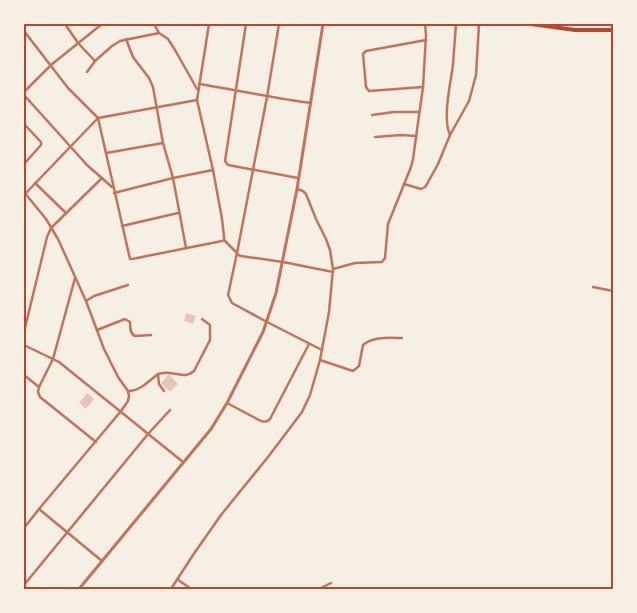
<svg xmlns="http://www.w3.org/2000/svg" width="637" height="613" viewBox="0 0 637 613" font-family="Manrope,sans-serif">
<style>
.building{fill:#e6c5b7}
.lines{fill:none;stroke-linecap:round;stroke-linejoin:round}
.minor{stroke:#c5725c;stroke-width:2.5}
.tertiary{stroke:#c5725c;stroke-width:3}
.primary{stroke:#b5482f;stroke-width:4}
.neatline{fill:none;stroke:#b5482f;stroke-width:2}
</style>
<rect width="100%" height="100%" fill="#f6efe4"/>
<g class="building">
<path d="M186,313L196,316L193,324L184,321Z"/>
<path d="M169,374L178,384L170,392L161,383Z"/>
<path d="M87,393L94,399L86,409L79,403Z"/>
</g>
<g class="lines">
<g class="minor">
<path d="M65,24L78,43L95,61L112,46L120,41L159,33"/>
<path d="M155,24V26L159,33L168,39L175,50L197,89"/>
<path d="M209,24L197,100L213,170L222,219L224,237V240L237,253L228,295L232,303L267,322L322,350"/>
<path d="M246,24L225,161L228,165L298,178"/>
<path d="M279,24L267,97L237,253L238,255L241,256L283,262L333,272"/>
<path d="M24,31L68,88L98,118L130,259H132L222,241L224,240"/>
<path d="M126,39L133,57L149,78L153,87L163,143L173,178L186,248"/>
<path d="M87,72L95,61"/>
<path d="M199,84C236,90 273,98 311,103"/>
<path d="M423,87L369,91L366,87L363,54L366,51L426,40"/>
<path d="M24,92L51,65L102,24"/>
<path d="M24,95L87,165L112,187"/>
<path d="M372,115L394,112H419"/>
<path d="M24,124L41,142V145L24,164"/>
<path d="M450,135C442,118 451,82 453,64C454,50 455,37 456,24"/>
<path d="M375,137L401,135L416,136"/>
<path d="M106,153L163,143"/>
<path d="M35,183L66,213"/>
<path d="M404,184L421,189L425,187L427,184L438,164L450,135L469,101L476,75L479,24"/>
<path d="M24,192L46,219L58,239L86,301L104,349L118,377L128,391L129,396L128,401L121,411L39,509L102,561"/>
<path d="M114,193L173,178L213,170"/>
<path d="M25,194L98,118L197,100"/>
<path d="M122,226L178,213"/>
<path d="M333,269L355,263L382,262L385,258L388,224L411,167L413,159L423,87L426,35L425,24"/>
<path d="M593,287L613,291"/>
<path d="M86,301L94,296L128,285"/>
<path d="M97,330L125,319L130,322C130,327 130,334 135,336L151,335"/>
<path d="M24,332L47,237L51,228L102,178"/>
<path d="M24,345L59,362L183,462"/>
<path d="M320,360L353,371L359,366L363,345C373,336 390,338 402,338"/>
<path d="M158,374C162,373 166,372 170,373C180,374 186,378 194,371L210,340V325L202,319"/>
<path d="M24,375L39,387L38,392L40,397L96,442"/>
<path d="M39,387L53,359L75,278"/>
<path d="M128,391C140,391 149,381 158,374L159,384L164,391"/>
<path d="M227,403L261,421C265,422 267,422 270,419L309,344"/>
<path d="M24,528L39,509"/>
<path d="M177,579L191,589"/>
<path d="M24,585L148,434L170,410"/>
<path d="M171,589L193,555L221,515L268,457L302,412L310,395L320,360L329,312L333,269L330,250L326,239L316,219L306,194L303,191L297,189"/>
<path d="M319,589L331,583"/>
</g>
<path class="tertiary" d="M79,589L211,429L227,403L263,332L276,293L297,189L323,24"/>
<path class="primary" d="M531,24L575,30H613"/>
</g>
<rect width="637" height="613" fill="none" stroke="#f6efe4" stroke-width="50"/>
<rect x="25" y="25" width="587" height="563" class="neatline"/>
</svg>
